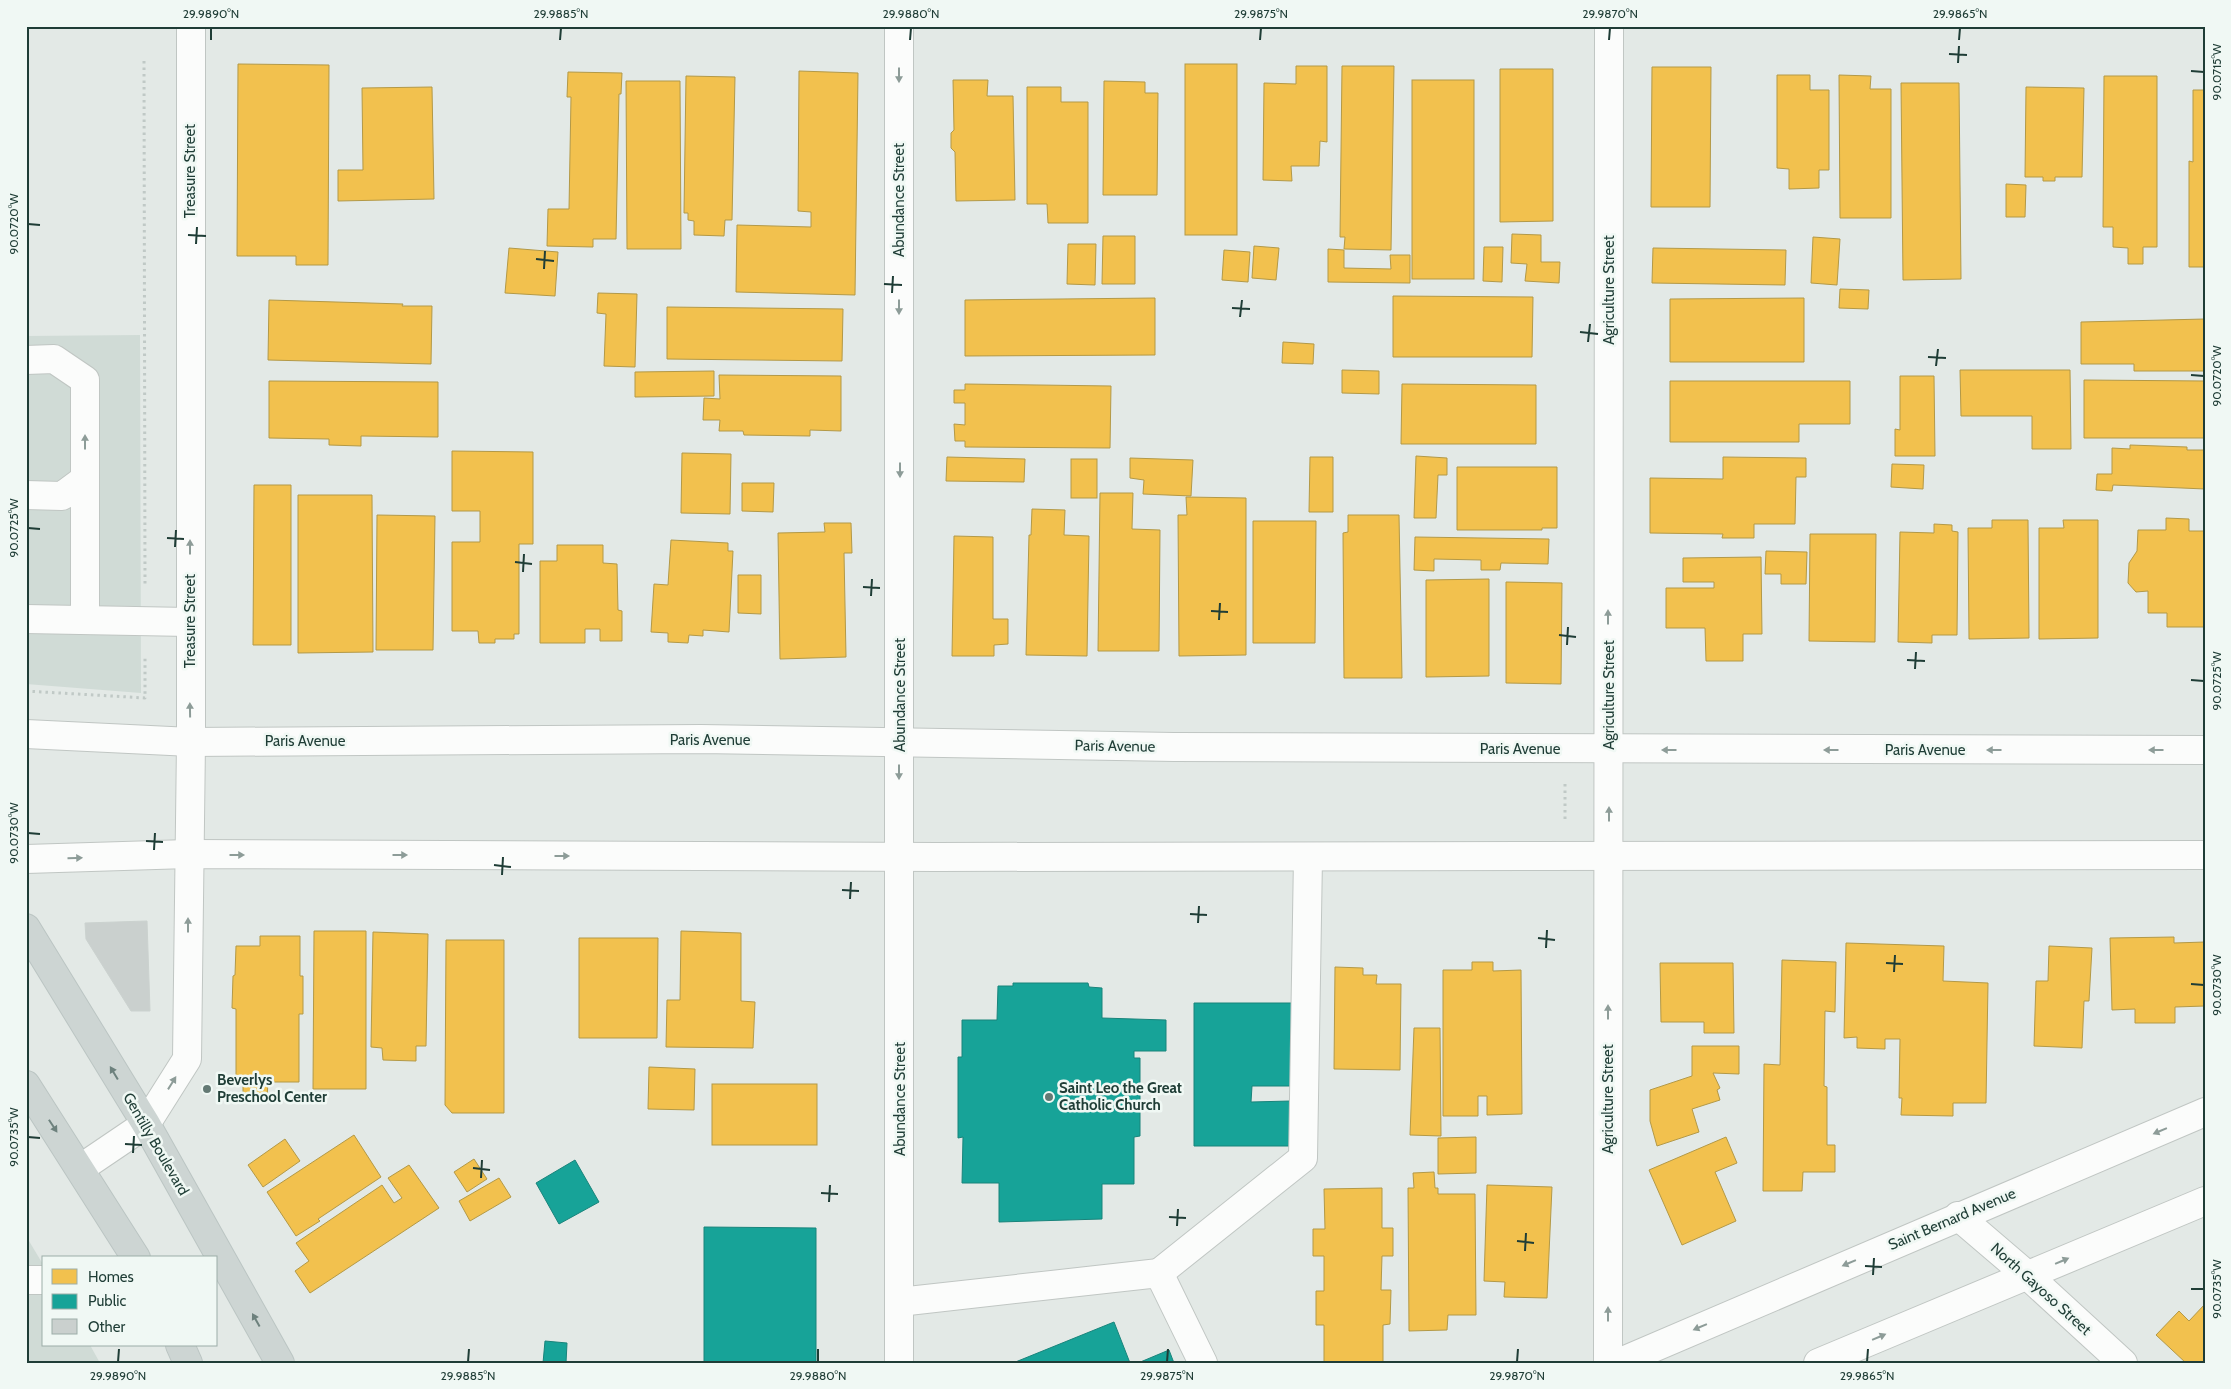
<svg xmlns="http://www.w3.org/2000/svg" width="2231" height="1389" viewBox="0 0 2231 1389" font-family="Cabin,sans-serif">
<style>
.built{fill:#d0dbd6}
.homes{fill:#f2c14e;stroke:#b39947}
.public{fill:#17a398;stroke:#19847b}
.building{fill:#cad0ce;stroke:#cbd2cf}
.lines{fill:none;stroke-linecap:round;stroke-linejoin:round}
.minor-casing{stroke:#c0c6c3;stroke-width:30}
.major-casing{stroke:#bbc5c3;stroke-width:30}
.path{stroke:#c0c9c6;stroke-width:3;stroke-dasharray:2.5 4;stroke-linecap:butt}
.minor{stroke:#fbfcfb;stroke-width:28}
.major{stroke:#cdd5d3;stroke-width:28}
.oneway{fill:#8d9c98}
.oneway2{fill:#6d817d}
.ticks{fill:none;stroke:#1f3d36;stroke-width:2}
.poi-dot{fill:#647974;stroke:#f0f8f4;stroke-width:2}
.labels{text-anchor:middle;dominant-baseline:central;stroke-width:5;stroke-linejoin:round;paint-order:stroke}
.street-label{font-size:15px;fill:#1f3d36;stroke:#f0f8f4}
.poi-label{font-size:15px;font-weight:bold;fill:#1f3d36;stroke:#f0f8f4;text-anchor:start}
.neatline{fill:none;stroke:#1f3d36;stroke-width:2}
.ticks-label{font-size:12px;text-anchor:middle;fill:#1f3d36}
</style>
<rect width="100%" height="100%" fill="#e3e9e6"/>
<g class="built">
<path d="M140,335L141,693L26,684V336Z"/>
<path d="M26,1236L44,1266V1345H90L100,1363H26Z"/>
</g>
<g class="homes">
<path d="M238,64L329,65L328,265H296V256H237Z"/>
<rect x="1185" y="64" width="52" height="171"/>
<path d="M1296,66H1327V142L1320,141L1319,166H1291L1292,181L1263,180L1264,83L1296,84Z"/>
<path d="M1342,66H1394L1391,250L1344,249L1345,237H1340Z"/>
<path d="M1652,67H1711L1710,207H1651Z"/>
<path d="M1500,69H1553V221L1500,222Z"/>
<path d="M799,71L858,73L855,295L736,292L737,225L811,227V212L798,211Z"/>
<path d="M568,72L622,73L621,94H619L616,239H593V247L547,246L548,209H569L571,97H567Z"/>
<path d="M1777,75H1810V90H1829V170H1819V188L1789,189V169L1777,168Z"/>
<path d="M1839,75L1871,76L1870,89H1891V218H1840Z"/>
<path d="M686,76L735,77L732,220H725L724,236L694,235V221L688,220V213H684Z"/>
<path d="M2104,76H2157V247H2143V264H2128V248L2113,247V227H2103Z"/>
<path d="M953,80H988L987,96H1013L1015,200L956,201L955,152L951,148V133L954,130Z"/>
<rect x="1412" y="80" width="62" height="199"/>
<path d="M626,81H680L681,249H627Z"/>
<path d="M1104,81L1145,82V93H1158L1157,195H1103Z"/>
<path d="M1901,83H1959L1961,279L1903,280Z"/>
<path d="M432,87L434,199L338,201V170H363L362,88Z"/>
<path d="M1027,87H1061V102H1088V223H1048L1047,204H1027Z"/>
<path d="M2026,87L2084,88L2082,177H2055V181H2043V177H2025Z"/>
<path d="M2193,90H2205V267H2189V161L2193,162Z"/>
<path d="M2006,184L2026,185L2025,217H2006Z"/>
<path d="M1512,234L1541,235V262H1560L1559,283L1525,281L1527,264L1511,263Z"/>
<path d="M1103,236H1135V284H1102Z"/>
<path d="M1813,237L1840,239L1837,285L1811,283Z"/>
<path d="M1068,244H1096L1095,285L1067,284Z"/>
<path d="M1254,246L1279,248L1276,280L1252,278Z"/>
<path d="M1484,247H1503L1502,282L1483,281Z"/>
<path d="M509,248L558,252L555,296L505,293Z"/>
<path d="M1653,248L1786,250L1785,285L1652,283Z"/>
<path d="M1328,249L1344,250V268L1391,269L1390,255H1410V283L1328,282Z"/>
<path d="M1224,250L1250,252L1248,282L1222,280Z"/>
<path d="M1840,289L1869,290L1868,309L1839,308Z"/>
<path d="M598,293L637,294L635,367L604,366L606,314L597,313Z"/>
<path d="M1393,296L1533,297L1532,357H1393Z"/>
<path d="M1155,298V355L965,356V300Z"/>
<path d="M1804,298V362H1670V299Z"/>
<path d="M269,300L403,304L402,306H432L431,364L268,360Z"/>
<path d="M667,307L843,309L842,361L667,359Z"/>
<path d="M2205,319V371H2134V364H2081V322Z"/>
<path d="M1283,342L1314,344L1313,364L1282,363Z"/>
<path d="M1342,370L1379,371V394L1342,393Z"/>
<path d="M1960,370H2070L2071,449H2032V416H1961Z"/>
<path d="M714,371V396L635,397V372Z"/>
<path d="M719,375L841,376V431L810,430V436L744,435L743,431H719L720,420H703L704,398L720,399Z"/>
<path d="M1900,376H1934L1935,456H1895V429L1900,430Z"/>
<path d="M2084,380L2205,381V438H2084Z"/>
<path d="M269,381L438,382V437L361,436V446L329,445V439L269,438Z"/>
<path d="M1670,381H1850V424H1799V442H1670Z"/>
<path d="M965,384L1111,386L1110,448L965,447V441H955L954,424L965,425V403H954V390H965Z"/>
<path d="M1402,384L1536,385V444H1401Z"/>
<path d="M2130,445L2187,447V450H2205V489L2113,485L2112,491L2096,490L2097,474H2112V448L2130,449Z"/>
<path d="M452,451L533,452V544H519V634H514V639H495V643H479L478,631H452V542H480V511H452Z"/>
<path d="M682,453L731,454L730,514L681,513Z"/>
<path d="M1416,456L1447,458V475H1438L1436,518H1414Z"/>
<path d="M947,457L1025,459L1024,482L946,481Z"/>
<path d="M1310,457H1333V512H1309Z"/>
<path d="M1723,457L1806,458V477H1796L1795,524H1754V538H1722L1723,534L1650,533V478L1723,479Z"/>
<path d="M1130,458L1193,460L1191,496L1143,494L1144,480L1130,478Z"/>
<rect x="1071" y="459" width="26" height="39"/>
<path d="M1892,464L1924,465L1923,489L1891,487Z"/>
<path d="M1457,467H1557V528H1542V530H1457Z"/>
<path d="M742,483H774L773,512L742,511Z"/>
<path d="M254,485H291V645H253Z"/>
<path d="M1100,493H1133L1132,529L1160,530L1159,651H1098Z"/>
<path d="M298,495H372L373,652L298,653Z"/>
<path d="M1186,497L1246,498V655L1179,656L1178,515H1187Z"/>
<path d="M1032,509L1065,510L1064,535L1089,536L1087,656L1026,655L1029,535H1031Z"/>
<path d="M377,515L435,516L433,650H376Z"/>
<path d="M1348,515H1399L1402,678H1344L1343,533L1348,532Z"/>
<path d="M2166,518L2189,519V531H2205L2204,627H2167V613H2148V591L2136,592L2128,583L2129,563L2137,551L2138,530H2166Z"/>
<path d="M1992,520H2028L2029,638L1969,639L1968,528H1992Z"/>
<path d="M2063,520H2098V638L2039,639V528H2064Z"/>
<path d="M1253,521H1316L1315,643H1253Z"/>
<path d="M824,523H851L852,553H844L846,657L780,659L778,533L825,532Z"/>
<path d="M1934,524L1952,525V531L1958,532L1957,635H1932V643L1898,642L1900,532L1934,533Z"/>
<path d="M1810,534H1876L1875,642L1809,641Z"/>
<path d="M954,536L993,537V619H1008V644L994,645V656H952Z"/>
<path d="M1415,537L1549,539L1548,564L1501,563L1500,570H1481V560L1434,559V571L1414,570Z"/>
<path d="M671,540L728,543V551H733L729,632L703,630V636L689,635L688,643L668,642V633L651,632L654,584L668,585Z"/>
<path d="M557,545H603V563L617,564L618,610L622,611V641H600V629H585V643H540V561H557Z"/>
<path d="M1766,551L1807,552L1806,584H1781V574H1765Z"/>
<path d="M1761,557L1762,634H1743V661H1706L1705,628H1666V588H1714V582H1683V558Z"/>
<path d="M738,575H761V614L738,613Z"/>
<path d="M1489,579V676L1426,677V580Z"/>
<path d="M1506,582L1562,583L1561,684L1506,683Z"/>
<path d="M314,931H366V1089H313Z"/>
<path d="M681,931L741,933V1001L755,1002L753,1048L666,1047L667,1000H680Z"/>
<path d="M373,932L428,934L426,1046H416V1061L383,1060L382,1048L371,1047Z"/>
<path d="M260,936H300V976H303V1014H299V1082H268L267,1098H243V1081H236V1009L232,1008L233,976L235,975L236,946H260Z"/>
<path d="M2174,937V943L2205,942V1006L2175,1007V1023H2135V1009L2112,1010L2110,938Z"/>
<path d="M579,938H658L657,1038H579Z"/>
<path d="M446,940H504V1113H452L445,1105Z"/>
<path d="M1846,943L1944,946L1943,981L1988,983L1986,1103H1953V1116L1901,1115L1902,1098H1899L1900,1039H1885V1049L1857,1048V1037L1844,1038Z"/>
<path d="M2049,946L2092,948L2089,1001H2084L2082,1048L2034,1046L2036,981H2048Z"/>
<path d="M1782,960L1836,962L1835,1012L1825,1011L1824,1086L1827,1087V1145H1835V1172H1803L1802,1191H1763L1764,1064L1780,1065Z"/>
<path d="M1472,962H1493V971L1521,970L1522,1114L1487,1115V1096H1478V1116H1443V970H1472Z"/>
<path d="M1660,963H1733L1734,1033H1704V1022H1661Z"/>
<path d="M1335,967L1363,968V975H1377L1376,984H1401L1400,1070L1334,1069Z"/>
<path d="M1414,1028H1440L1441,1136L1410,1135Z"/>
<path d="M1692,1046H1739V1074L1713,1073L1720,1088L1717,1090L1720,1100L1692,1109L1699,1132L1657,1146L1650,1121V1090L1692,1076Z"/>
<path d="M649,1067L695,1069L694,1110L648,1109Z"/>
<rect x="712" y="1084" width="105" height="61"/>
<path d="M354,1135L381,1177L318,1219L320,1221L296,1236L267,1192Z"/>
<path d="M1476,1137V1173L1438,1174V1138Z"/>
<path d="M1726,1137L1737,1163L1715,1172L1736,1221L1682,1245L1649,1170Z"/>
<path d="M285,1139L300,1161L263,1187L248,1165Z"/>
<path d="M474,1159L487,1179L467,1192L454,1172Z"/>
<path d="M409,1165L439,1208L310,1293L295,1271L309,1261L296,1243L382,1185L394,1203L402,1198L388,1178Z"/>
<path d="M1434,1172L1435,1188H1438V1194H1475L1476,1315H1448L1447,1330L1409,1331L1408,1188H1414L1413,1173Z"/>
<path d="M499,1178L511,1197L470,1221L459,1201Z"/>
<path d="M1487,1185L1552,1187L1547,1298L1504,1297L1505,1282L1484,1281Z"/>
<path d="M1382,1188V1228H1393V1256H1382L1381,1290H1391L1390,1324L1383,1325V1363H1324V1325H1316V1291H1324V1256H1313V1229H1325L1324,1189Z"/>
<path d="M2205,1304V1363H2186L2156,1335L2179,1311L2189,1321Z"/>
</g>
<g class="public">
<path d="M1013,983H1088L1089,987L1102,988V1018L1166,1020V1051H1134V1058H1140V1136L1134,1137V1184H1102V1219L999,1222V1183H962L963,1137L958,1138V1057H962V1020H997L998,986H1013Z"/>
<path d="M1194,1003H1292V1086H1252L1251,1102L1291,1101V1146H1194Z"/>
<path d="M575,1160L599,1202L559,1224L536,1183Z"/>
<path d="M704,1227L816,1228V1363H704Z"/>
<path d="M1114,1322L1130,1363H1013Z"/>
<path d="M545,1341L567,1343L566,1363H543Z"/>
<path d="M1169,1350L1174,1363H1138Z"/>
</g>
<path class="building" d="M147,921L150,1011H131L86,939L85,923Z"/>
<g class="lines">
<defs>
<g id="minor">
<path d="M26,360L54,359L85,380V479L62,496L26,495"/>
<path d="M26,619L189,622"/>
<path d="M85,620V479"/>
<path d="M26,734L191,742L701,739L1174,747L2205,750"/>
<path d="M26,859L188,854L937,857L2205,855"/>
<path d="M81,1168L146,1124L187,1059L191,742V26"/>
<path d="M1958,1216L2027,1275L2123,1363"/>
<path d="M1159,1273L1303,1158L1308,857"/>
<path d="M26,1280H44"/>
<path d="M899,1302L1159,1273L1203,1363"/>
<path d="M899,1363V26"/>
<path d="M1608,1363L1609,26"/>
<path d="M1618,1363L2205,1112"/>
<path d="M1818,1363L2205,1201"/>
</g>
<g id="major">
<path d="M26,928L146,1124L280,1363"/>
<path d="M26,1085L136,1258"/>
<path d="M180,1345L188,1363"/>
</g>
</defs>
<use href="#minor" class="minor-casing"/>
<use href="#major" class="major-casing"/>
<g class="path">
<path d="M144,61L145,586"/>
<path d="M26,691L145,698V657"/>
<path d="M1565,784V819"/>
</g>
<use href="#minor" class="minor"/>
<use href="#major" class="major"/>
</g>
<defs><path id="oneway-solid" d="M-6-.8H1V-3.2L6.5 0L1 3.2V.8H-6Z" transform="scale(1.25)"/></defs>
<g class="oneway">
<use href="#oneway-solid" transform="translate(899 75) rotate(90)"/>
<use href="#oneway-solid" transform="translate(899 307) rotate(90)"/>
<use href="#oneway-solid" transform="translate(85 442) rotate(-90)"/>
<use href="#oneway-solid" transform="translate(900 470) rotate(90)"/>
<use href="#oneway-solid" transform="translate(190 547) rotate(-90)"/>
<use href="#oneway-solid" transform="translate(1608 617) rotate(-90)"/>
<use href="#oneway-solid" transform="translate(190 710) rotate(-91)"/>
<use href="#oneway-solid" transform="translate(1669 750) rotate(-180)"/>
<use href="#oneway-solid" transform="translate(1831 750) rotate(-180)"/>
<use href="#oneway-solid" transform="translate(1994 750) rotate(-180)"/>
<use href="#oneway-solid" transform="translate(2156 750) rotate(180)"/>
<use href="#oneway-solid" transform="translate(899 772) rotate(90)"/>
<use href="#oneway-solid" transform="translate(1609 814) rotate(-90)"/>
<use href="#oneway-solid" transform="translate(237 855)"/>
<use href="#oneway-solid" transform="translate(400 855)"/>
<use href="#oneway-solid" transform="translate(562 856)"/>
<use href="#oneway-solid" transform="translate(75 858) rotate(-2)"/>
<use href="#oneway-solid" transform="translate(188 925) rotate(-90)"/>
<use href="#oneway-solid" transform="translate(1608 1012) rotate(-90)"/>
<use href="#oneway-solid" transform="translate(172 1083) rotate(-58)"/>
<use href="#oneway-solid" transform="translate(2160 1131) rotate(157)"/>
<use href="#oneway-solid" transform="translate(2062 1261) rotate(-23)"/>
<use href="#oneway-solid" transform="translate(1849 1263) rotate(157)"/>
<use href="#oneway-solid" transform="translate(1608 1314) rotate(-90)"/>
<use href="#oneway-solid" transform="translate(1700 1327) rotate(157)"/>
<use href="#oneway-solid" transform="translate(1879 1337) rotate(-23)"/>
</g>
<g class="oneway2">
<use href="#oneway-solid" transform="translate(114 1073) rotate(-121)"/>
<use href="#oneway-solid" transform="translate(53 1126) rotate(57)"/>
<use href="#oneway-solid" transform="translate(256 1320) rotate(-119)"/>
</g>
<path class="ticks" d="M211,40V28M560,40L561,28M910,40L911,28M1260,40L1261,28M1609,40L1610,28M1959,40L1960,28M1949,54L1967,55M1958,63L1959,46M2191,71L2204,72M28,224L40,225M188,235L206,236M196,244L197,227M536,259L554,261M544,269L545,251M884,284L902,285M892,293L893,276M1232,308L1250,309M1240,317L1242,300M1580,332L1598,334M1588,342L1590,324M1928,357L1946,358M1936,366L1938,349M2191,375L2204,376M28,528L40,529M167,538L184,539M175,547L176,530M515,562L532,564M523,572L524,554M863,587L880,588M871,596L872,579M1211,611L1228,612M1219,620L1220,603M1559,635L1576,637M1567,645L1568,627M1907,660L1925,661M1915,669L1916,652M2191,680L2204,681M28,833L40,834M146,841L163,842M154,850L155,833M494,865L511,867M502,875L503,857M842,890L859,891M850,899L851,882M1190,914L1207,915M1198,923L1199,906M1538,938L1555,940M1546,948L1547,930M1886,963L1903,964M1894,972L1895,955M2191,984L2204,985M28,1137L40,1138M125,1144L142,1145M133,1153L134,1136M473,1168L490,1170M481,1178L482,1160M821,1193L838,1194M829,1202L830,1185M1169,1217L1186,1218M1177,1226L1178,1209M1517,1241L1534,1243M1525,1251L1526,1233M1865,1266L1882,1267M1873,1275L1874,1258M2191,1289H2204M118,1362L119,1349M468,1362L469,1349M818,1362V1349M1167,1362L1168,1349M1517,1362L1518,1349M1867,1362L1868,1349"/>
<g class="poi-dot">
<circle cx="207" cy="1089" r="5"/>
<circle cx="1049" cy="1097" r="5"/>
</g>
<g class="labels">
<g class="street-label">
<text transform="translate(190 171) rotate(-90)">Treasure Street</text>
<text transform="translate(899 200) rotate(-90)">Abundance Street</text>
<text transform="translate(1609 290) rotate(-90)">Agriculture Street</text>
<text transform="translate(190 621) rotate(-90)">Treasure Street</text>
<text transform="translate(900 695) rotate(-90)">Abundance Street</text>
<text transform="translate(1609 695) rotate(-90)">Agriculture Street</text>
<text x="710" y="740">Paris Avenue</text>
<text x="305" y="741">Paris Avenue</text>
<text transform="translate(1115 746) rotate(1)">Paris Avenue</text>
<text x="1520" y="749">Paris Avenue</text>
<text x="1925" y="750">Paris Avenue</text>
<text transform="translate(900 1099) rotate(-90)">Abundance Street</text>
<text transform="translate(1608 1099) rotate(-90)">Agriculture Street</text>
<text transform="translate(156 1144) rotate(60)">Gentilly Boulevard</text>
<text transform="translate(1952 1219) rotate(-23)">Saint Bernard Avenue</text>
<text transform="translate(2041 1289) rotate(42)">North Gayoso Street</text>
</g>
<g class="poi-label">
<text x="217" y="1080">Beverlys<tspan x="217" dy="17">Preschool Center</tspan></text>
<text x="1059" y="1088">Saint Leo the Great<tspan x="1059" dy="17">Catholic Church</tspan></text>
</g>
</g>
<rect width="2231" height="1389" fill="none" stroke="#f0f8f4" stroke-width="55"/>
<rect x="42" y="1256" width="175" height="90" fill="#f0f8f4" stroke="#9cada8"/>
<rect x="52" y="1269" width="25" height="15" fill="#f2c14e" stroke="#9cada8"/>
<text x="88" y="1282" font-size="15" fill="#1f3d36">Homes</text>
<rect x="52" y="1294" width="25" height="15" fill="#17a398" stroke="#9cada8"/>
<text x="88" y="1306" font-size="15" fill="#1f3d36">Public</text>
<rect x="52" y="1319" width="25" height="15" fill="#cad0ce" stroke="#9cada8"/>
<text x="88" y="1332" font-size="15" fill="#1f3d36">Other</text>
<rect x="28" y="28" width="2176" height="1334" class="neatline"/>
<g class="ticks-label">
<text x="211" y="18">29.9890°N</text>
<text x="561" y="18">29.9885°N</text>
<text x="911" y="18">29.9880°N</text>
<text x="1261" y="18">29.9875°N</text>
<text x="1610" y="18">29.9870°N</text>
<text x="1960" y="18">29.9865°N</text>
<text transform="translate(2217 72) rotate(-90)" y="4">90.0715°W</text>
<text transform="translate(14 224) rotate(-90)" y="4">90.0720°W</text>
<text transform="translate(2217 376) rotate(-90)" y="4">90.0720°W</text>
<text transform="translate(14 528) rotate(-90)" y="4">90.0725°W</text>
<text transform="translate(2217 681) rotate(-90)" y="4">90.0725°W</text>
<text transform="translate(14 833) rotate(-90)" y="4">90.0730°W</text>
<text transform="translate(2217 985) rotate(-90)" y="4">90.0730°W</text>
<text transform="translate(14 1137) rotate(-90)" y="4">90.0735°W</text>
<text transform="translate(2217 1289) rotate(-90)" y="4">90.0735°W</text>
<text x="118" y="1380">29.9890°N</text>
<text x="468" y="1380">29.9885°N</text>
<text x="818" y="1380">29.9880°N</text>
<text x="1167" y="1380">29.9875°N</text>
<text x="1517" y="1380">29.9870°N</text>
<text x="1867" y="1380">29.9865°N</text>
</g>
</svg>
